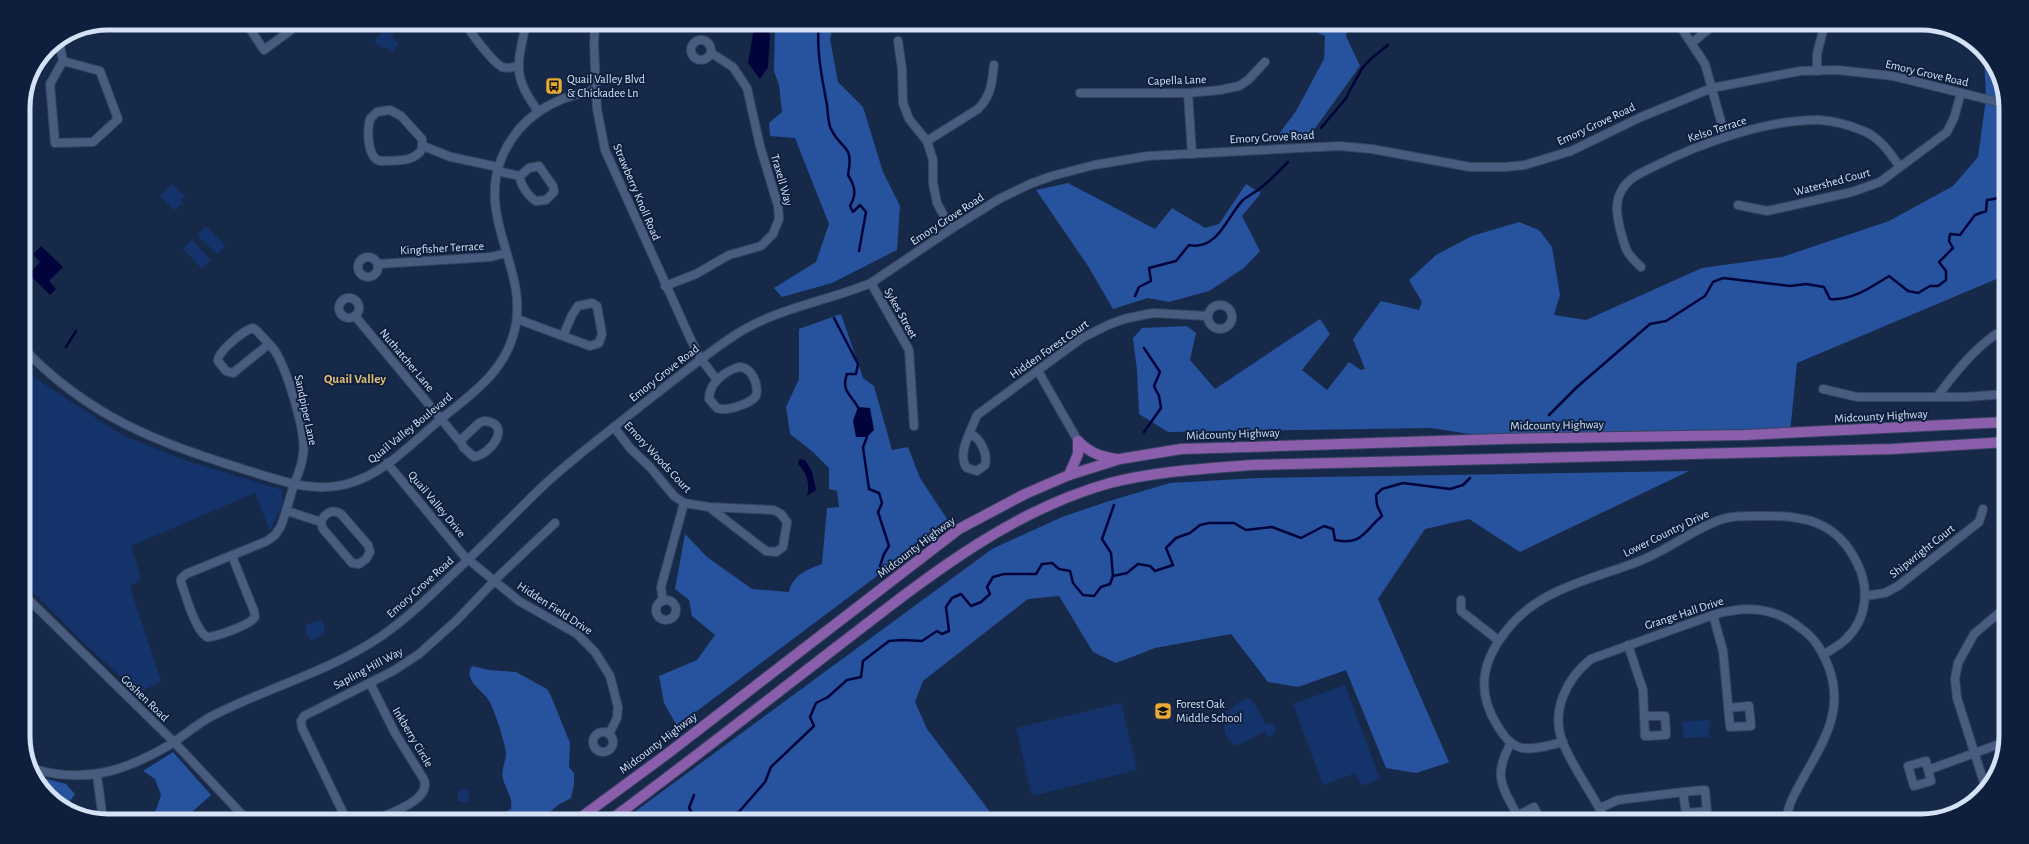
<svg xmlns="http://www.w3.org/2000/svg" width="2029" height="844" viewBox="0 0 2029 844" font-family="'Alegreya Sans',sans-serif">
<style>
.green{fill:#13336a}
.forest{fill:#27529d}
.water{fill:#00043a}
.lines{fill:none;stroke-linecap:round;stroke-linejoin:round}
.stream{stroke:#00043a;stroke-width:2.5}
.minor-casing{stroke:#35435e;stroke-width:10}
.major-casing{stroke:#35435e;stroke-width:12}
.minor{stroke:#475c7f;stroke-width:8}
.major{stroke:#8a5eab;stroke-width:10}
.labels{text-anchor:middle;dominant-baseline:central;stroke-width:4;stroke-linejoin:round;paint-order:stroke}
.street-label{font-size:12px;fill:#d5e2f6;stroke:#0e1f3e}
.poi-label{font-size:12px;fill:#d5e2f6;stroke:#0e1f3e;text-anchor:start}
.neighbourhood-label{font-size:13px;font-weight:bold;fill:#e3bb74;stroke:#0e1f3e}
.rim{fill:none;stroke:#d5e2f6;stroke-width:5}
</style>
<rect width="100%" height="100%" fill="#172949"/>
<g class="green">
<path d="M386,28L393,34L392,38L399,44L392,52L384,46L382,48L374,41Z"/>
<path d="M172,184L185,197L182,199L184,203L174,210L160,196Z"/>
<path d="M206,226L226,246L217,254L197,235Z"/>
<path d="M192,240L211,260L202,269L183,249Z"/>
<path d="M23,364L35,378L122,435L184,460L282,490L283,504L270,531L255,493L131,546L141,579L130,587L161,681L139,693L84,643L23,582Z"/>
<path d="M318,620L322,621L325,628L323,634L312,640L309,638L306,632V625Z"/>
<path d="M1345,685L1380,779L1361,786L1356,773L1323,785L1293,704Z"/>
<path d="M1251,698L1266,724L1273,723L1276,728L1274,734L1269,737L1263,732L1237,746C1214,735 1225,702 1251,698Z"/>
<path d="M1121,703L1137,770L1032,796L1016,728Z"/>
<path d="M1710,720L1709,737L1683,738L1682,722Z"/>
<path d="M458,790H470L468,803L458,801Z"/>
</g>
<g class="forest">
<path d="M775,23H834L830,39L838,82L863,107L883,172L900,206L897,250L832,283L782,297L774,288L816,262L829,224L795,138L770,136L769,123L782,112L779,85L774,71Z"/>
<path d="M1296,23H1348L1346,36L1360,66L1311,134L1300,139L1276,138L1296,111L1324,59L1325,36Z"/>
<path d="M1984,53L1988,57L2006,103V275L1797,363L1790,433L1501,439L1431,428L1168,432L1139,414L1137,370L1133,338L1142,328L1187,326L1196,333L1190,360L1215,389L1320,319L1330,334L1302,370L1327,390L1349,362L1361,370L1365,369L1353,339L1381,301L1419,310L1422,302L1409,280L1436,255L1472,236L1519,222L1539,230L1552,247L1560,295L1554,315L1586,320L1702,268L1782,257L1889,221L1953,186L1978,157L1986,99Z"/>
<path d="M1068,183L1155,229L1172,208L1205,228L1219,224L1246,184L1261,193L1242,216L1260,251L1244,268L1209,291L1169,302L1148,298L1113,309L1088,266L1036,190Z"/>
<path d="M841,314L863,378L874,386L892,450L908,447L920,478L949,522L677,726L664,703L659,676L697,660L715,635L692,616L689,600L675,589L685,534L707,557L752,589L789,592C792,576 807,569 822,564L827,508L839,507L837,491L829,489V468L813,452L790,434L786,407L799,379V329Z"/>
<path d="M1689,471L1520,552L1469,519L1425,529L1378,599L1449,762L1447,763L1416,773L1386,768L1346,670L1298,687L1268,682L1231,634L1155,648L1116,663L1093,652L1059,596L1028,599L923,681L915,702L927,729L997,821H622L992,549L1062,517L1106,502L1170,483L1257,478Z"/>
<path d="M472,666L489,670L516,672L547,689L551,696L570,743L569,767L574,773V785L571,798L558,805L540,821H481L502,814L511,809C513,797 506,790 503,779C501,771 505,763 506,755C507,748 493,705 488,699C482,690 463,680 472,666Z"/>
<path d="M173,752L211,795L182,821H143L156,810L161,795L155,779L143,771Z"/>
<path d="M36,776L66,784L75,794L66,807L41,787Z"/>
</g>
<g class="water">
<path d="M755,23H766L770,36L768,67L760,79L748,63Z"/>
<path d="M41,246L63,267L49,281L56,289L50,295L29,274L40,262L33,254Z"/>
<path d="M858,407L870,408L874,430L867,437H856L853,421Z"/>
<path d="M799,459L805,460L812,471L816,490L807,496C810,483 807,473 798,464Z"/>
</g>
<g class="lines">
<g class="stream">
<path d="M819,23C816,50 822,78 827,105C828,113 828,123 831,129C842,152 854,143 848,175C855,186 857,194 850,206L853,212L860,205L866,212L859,251"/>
<path d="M1321,128L1347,97C1347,95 1362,68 1364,66C1370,58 1381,51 1388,45"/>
<path d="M1135,296L1139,287L1151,281L1149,268L1176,261L1189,245C1218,251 1227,216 1243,200C1248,196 1254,193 1259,189C1269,182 1279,171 1288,162"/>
<path d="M834,318L858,364L856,374H847C840,393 854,396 859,410"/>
<path d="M66,347L76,331"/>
<path d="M1549,415L1577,387L1650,324L1666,321L1705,296L1713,282L1723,278L1790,286L1806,284L1824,287L1830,299C1852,301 1871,287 1889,276L1908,291L1918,293L1930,286H1938L1946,280V271L1939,262L1953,248L1949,241L1950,234L1960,235L1975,215L1986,211L1987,200C1998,199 2003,197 2006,187"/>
<path d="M1144,432L1161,408L1159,396L1154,386L1160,372L1144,348"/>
<path d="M866,434L867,437L863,447L869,489L879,493L882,503L878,512L889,546L884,554L880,566"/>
<path d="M23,449L27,415"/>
<path d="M1113,576L1111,553L1102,539L1114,505"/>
<path d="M694,795L689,808L697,821"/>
<path d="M731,821L765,782L771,767L814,726L810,717L816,703L828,697L847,680L861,677L863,661L889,641L902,640L922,641L937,631L942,634L949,631L946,607L952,598L961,594L971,606L981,602L990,594L987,587L993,577L1004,574H1036L1042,564L1052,563L1059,569L1070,571L1073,583L1083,595L1094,596L1101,587L1110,584L1113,576L1127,573L1138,564L1150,566L1155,571L1173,565L1166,548L1176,538L1190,533L1200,525L1209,523H1234L1246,530L1272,527L1301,538L1324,526L1333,529L1335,540C1362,546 1364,531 1382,516L1377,505L1376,495L1382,489L1403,483L1450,489L1463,485L1470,478"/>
</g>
<defs>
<g id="minor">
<path d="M246,23L264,50L291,30L285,23"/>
<path d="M466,23C469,32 494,63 502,67C507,69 512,67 518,66"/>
<path d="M526,23C518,64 511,75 538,111"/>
<path d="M595,23L594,45L597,109L605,150L691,340L701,359L717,380"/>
<path d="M1678,23L1705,64L1725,136"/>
<circle cx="701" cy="50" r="10"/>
<path d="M59,41L63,61L50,84L55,143L93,142L118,119L100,71L63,61"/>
<path d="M898,41L902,69L903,103L909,119L927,141L933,160V183L937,203L951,229"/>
<path d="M1692,43L1716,23"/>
<path d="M1817,71V54L1825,23"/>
<path d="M1080,93H1188L1220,90L1239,86L1248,80L1265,62"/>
<path d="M1188,93L1192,154"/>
<path d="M390,110L401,116L422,139V149C414,163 395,160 381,161C367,159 367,131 370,119L377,112Z"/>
<path d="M927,141L978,109C991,96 992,83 994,65"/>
<path d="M423,146L451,157L498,167"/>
<path d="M497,171L520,176L529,168L539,166L553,186L554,192L546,200L536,201C529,197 520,185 520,176"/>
<path d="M1738,205L1767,211L1852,192L1880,182L1947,132L1954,118L1961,93"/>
<circle cx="368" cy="267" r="10"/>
<path d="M378,264L491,257L506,253"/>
<path d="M1641,267C1625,252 1626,250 1620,229C1617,215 1614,201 1623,188C1630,177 1643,172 1655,166C1701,143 1768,119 1820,120C1834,121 1849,125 1861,130C1879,136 1890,153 1900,167"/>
<path d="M871,283L909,350L914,426"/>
<path d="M665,286L696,274L729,255L761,246L773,234L779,219L778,206L760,146L747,88L733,67L711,53"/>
<circle cx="349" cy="308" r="10"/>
<circle cx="1220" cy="317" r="12"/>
<path d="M355,316L461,443"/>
<path d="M517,319L590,346L599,343L602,334L597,306L592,303L578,306L572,315L563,336"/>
<path d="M23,348C90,418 159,443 249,471C282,481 315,494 350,483C385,473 413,442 441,419C470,395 502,374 513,336C533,273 475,221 502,157C519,117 554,97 596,90"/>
<path d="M739,367C752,367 759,385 756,396C750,404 726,412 717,408L709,399C709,383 725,371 739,367Z"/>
<path d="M1038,371L1078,441"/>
<path d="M1823,389L1857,397H1965L2006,394"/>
<path d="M1937,397C1954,374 1972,351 1996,334L2006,337"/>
<path d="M484,421C513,423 492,454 474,457L463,447L461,440L479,423Z"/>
<path d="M614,427L630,448L650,467L674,496L684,503L709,507L774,510L781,514L787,522L783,547L776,552L766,551L709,507"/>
<path d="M970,434C981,438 988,455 985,465L977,471L967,468C956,454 972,429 977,415L1082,338L1108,325L1124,319L1153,313L1208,316"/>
<path d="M387,463L464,556L519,601L577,634L595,652L610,676L618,707L617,718L609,734"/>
<path d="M287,511L321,522L323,529L352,563L359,564L366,559L370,552L368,545L341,514C332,508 324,514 321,522"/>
<path d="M232,556L254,611L255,617C250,625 216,637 207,637C195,630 186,596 181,582V579L186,574L267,541L275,535L281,526C286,512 290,498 294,484C298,475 302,465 303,455C307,434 286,364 272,347L257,331L253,328C244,330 217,352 218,361L226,371L233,373L269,344"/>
<path d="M23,594L174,742L248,821"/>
<path d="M1865,596L1885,593L1898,586L1979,522L1983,509"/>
<circle cx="666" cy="610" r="10"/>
<path d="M1461,600V611L1498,640"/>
<path d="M663,601L661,587L684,503"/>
<path d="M1713,615L1723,651L1730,727L1751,726L1749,706L1728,708"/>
<path d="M1628,645L1643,690L1645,736L1666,735L1665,716H1645"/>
<path d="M370,683L395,733L423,778C435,800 387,814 372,821"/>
<circle cx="603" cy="742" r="10"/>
<path d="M1563,742C1550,745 1535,750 1522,748C1510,745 1503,735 1497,725C1474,688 1484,656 1511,625C1543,588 1593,579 1637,562C1665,552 1689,532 1717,521C1731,515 1747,516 1762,516C1803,515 1837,521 1857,563C1870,588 1867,619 1846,639C1840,645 1831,650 1823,655"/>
<path d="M1511,743C1491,778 1504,788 1520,821"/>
<path d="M34,769C85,784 126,771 171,744C185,735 197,724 212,716C269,687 331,671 383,635C409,617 432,594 455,572C485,544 514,514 544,485C572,459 603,436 633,412C665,387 698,360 732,337C775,308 825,302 871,283L951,229L999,199L1030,184L1052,176L1094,165L1148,156L1339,146L1372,149L1470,167H1505L1525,165L1571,151L1641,117L1712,88L1800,71L1837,70L1893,76L2006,104"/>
<path d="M1928,770L1926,761L1908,766L1914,786L1931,781L1928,770L2005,742"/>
<path d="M97,775L103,820"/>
<path d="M1985,786L1957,698L1955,679L1958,663L1974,634L2006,607"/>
<path d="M1600,808L1618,800L1683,792L1686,813L1707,811L1705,790L1683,792"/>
<path d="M1517,816L1534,807L1541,821"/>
<path d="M347,821L302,728L301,721L304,716L393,671L419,654L457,620L499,576L555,523"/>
<path d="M1606,821C1593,794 1574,770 1563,743C1550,711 1567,678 1591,659L1713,615C1744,606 1773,606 1799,627C1815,638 1822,650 1829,668C1845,712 1822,744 1801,782C1794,795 1787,806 1787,821"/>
</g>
<g id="major">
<path d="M1078,441C1090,453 1099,456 1116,459"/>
<path d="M1069,475L1078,454V441"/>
<path d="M576,821L667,754L959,529L1025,494L1069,475L1120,459L1181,449L1501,439L1745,435L2006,422"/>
<path d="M609,821C685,765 759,707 834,649C919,584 1005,512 1110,483C1157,471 1204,469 1252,465L1892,449L2006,442"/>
</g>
</defs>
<use href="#minor" class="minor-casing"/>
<use href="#major" class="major-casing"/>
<use href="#minor" class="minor"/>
<use href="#major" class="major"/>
</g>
<defs>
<symbol id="bus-square" viewBox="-11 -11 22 22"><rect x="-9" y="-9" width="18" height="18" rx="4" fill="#e7ac36" stroke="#0e1f3e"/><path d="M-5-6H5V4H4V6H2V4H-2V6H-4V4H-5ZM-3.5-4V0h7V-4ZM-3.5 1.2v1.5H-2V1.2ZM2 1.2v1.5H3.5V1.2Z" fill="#111"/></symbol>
<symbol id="school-square" viewBox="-11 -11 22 22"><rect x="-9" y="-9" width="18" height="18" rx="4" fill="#e7ac36" stroke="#0e1f3e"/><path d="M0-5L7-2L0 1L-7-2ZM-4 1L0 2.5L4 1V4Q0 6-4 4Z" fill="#111"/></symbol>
</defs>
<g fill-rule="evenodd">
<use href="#bus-square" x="544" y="76" width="20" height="20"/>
<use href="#school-square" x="1153" y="701" width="20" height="20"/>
</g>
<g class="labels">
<g class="street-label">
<text transform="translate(1927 73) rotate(13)">Emory Grove Road</text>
<text transform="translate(1177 80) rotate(-2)">Capella Lane</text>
<text transform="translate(1596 124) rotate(-25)">Emory Grove Road</text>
<text transform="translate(1717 129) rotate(-18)">Kelso Terrace</text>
<text transform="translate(1272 137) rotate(-3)">Emory Grove Road</text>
<text transform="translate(782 180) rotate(74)">Traxell Way</text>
<text transform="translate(1832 182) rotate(-15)">Watershed Court</text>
<text transform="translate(637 192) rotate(67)">Strawberry Knoll Road</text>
<text transform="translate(947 219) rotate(-33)">Emory Grove Road</text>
<text transform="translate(442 248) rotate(-3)">Kingfisher Terrace</text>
<text transform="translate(901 313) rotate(61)">Sykes Street</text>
<text transform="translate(1049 349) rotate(-35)">Hidden Forest Court</text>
<text transform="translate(407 360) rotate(50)">Nuthatcher Lane</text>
<text transform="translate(664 373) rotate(-38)">Emory Grove Road</text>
<text transform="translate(306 410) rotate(78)">Sandpiper Lane</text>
<text transform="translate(1881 416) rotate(-3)">Midcounty Highway</text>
<text transform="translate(1557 425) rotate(-1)">Midcounty Highway</text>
<text transform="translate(410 428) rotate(-39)">Quail Valley Boulevard</text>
<text transform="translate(1233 434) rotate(-2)">Midcounty Highway</text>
<text transform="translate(658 457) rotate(47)">Emory Woods Court</text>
<text transform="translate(437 504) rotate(50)">Quail Valley Drive</text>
<text transform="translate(1666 533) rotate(-26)">Lower Country Drive</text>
<text transform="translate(916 547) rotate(-37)">Midcounty Highway</text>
<text transform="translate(1922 551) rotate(-38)">Shipwright Court</text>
<text transform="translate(420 587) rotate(-42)">Emory Grove Road</text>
<text transform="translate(555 608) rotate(33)">Hidden Field Drive</text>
<text transform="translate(1684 613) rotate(-18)">Grange Hall Drive</text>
<text transform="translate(368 668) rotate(-28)">Sapling Hill Way</text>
<text transform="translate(145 698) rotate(44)">Goshen Road</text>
<text transform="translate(413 737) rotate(59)">Inkberry Circle</text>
<text transform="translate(658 743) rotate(-37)">Midcounty Highway</text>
</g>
<g class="poi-label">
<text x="567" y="79">Quail Valley Blvd<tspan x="567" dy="14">&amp; Chickadee Ln</tspan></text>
<text x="1176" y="704">Forest Oak<tspan x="1176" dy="14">Middle School</tspan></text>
</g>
<g class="neighbourhood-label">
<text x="355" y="379">Quail Valley</text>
</g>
</g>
<path d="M0 0H2029V844H0ZM108 30H1921A78 78 0 0 1 1999 108V736A78 78 0 0 1 1921 814H108A78 78 0 0 1 30 736V108A78 78 0 0 1 108 30Z" fill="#0e1f3e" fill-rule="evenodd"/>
<path class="rim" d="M108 30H1921A78 78 0 0 1 1999 108V736A78 78 0 0 1 1921 814H108A78 78 0 0 1 30 736V108A78 78 0 0 1 108 30Z"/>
</svg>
